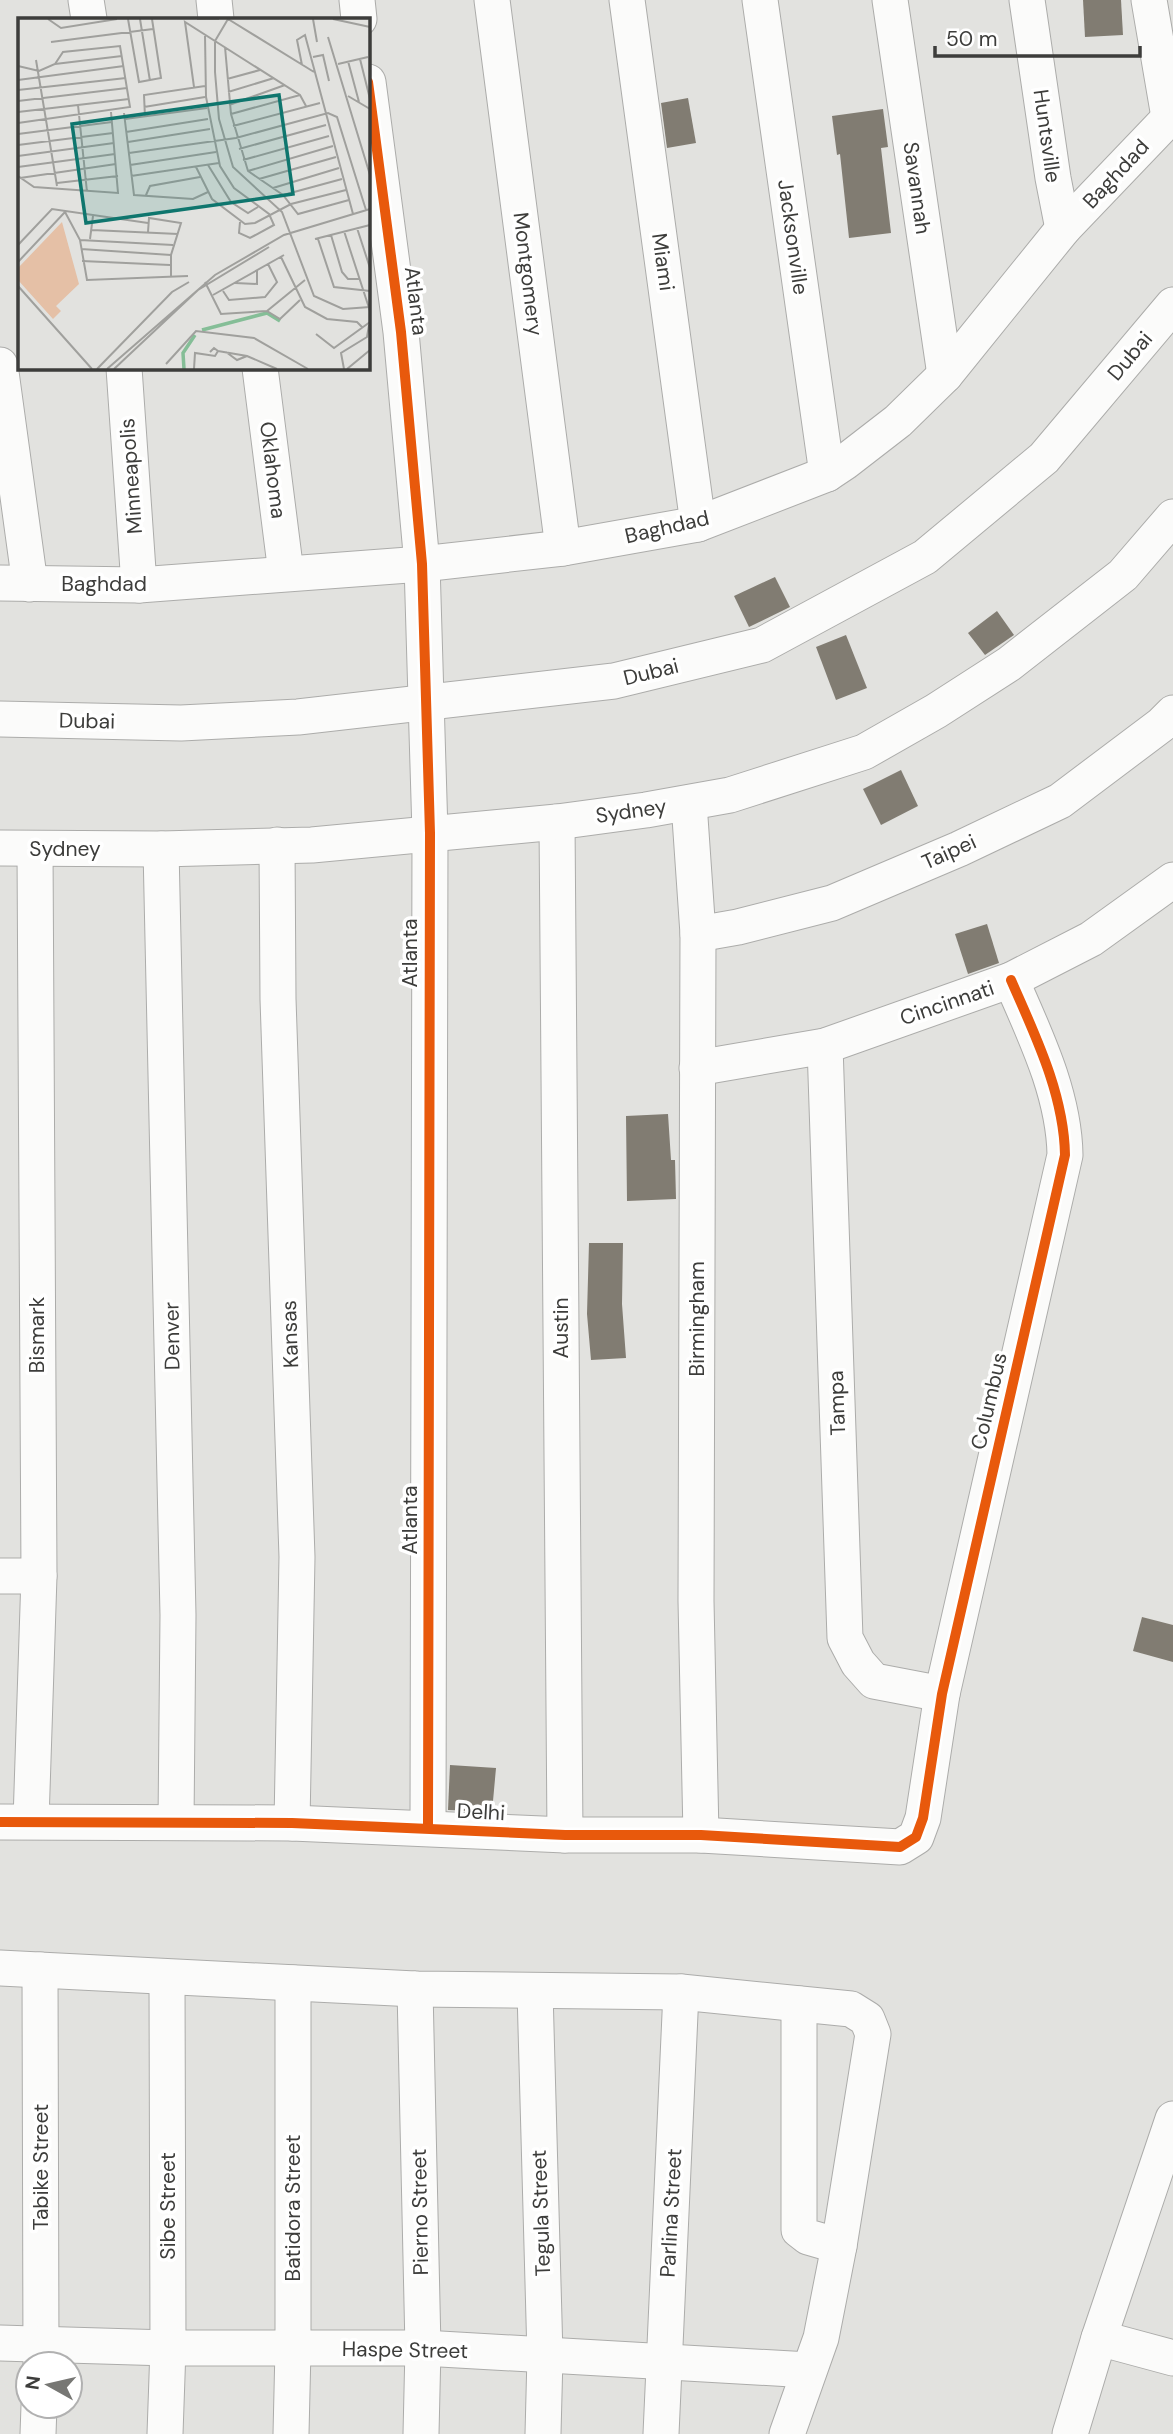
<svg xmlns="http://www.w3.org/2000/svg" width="1173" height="2434" viewBox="0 0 1173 2434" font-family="'DM Sans',sans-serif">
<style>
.building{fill:#817c72}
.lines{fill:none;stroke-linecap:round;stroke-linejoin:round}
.minor-casing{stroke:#acacaa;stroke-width:37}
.minor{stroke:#fbfbfa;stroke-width:35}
.cycleway-casing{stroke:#fff;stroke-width:15}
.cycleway{stroke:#e8590c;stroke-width:10}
.labels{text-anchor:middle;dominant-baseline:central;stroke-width:7;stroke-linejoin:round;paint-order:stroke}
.street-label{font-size:21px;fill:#3d3d3b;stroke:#fff}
.inset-river{fill:none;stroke:#85be97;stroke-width:3.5}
.inset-road{fill:none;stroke:#a0a09d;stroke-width:2}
.view{fill:#0f766e;fill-opacity:0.15;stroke:#0f766e;stroke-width:3.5}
.inset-edge{fill:none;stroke:#3d3d3b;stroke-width:3.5}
</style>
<rect width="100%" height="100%" fill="#e2e2df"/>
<g class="building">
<path d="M1083,0H1121L1123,35L1085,37Z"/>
<path d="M688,98L696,143L667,148L661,103Z"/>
<path d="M883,109L888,147L881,148L891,233L849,238L840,154L837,155L832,116Z"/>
<path d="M775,577L790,607L749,627L734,596Z"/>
<path d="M997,611L1014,635L985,655L968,633Z"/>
<path d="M846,635L867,688L836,700L816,647Z"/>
<path d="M901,770L918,806L881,825L863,789Z"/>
<path d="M987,924L999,963L968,974L955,934Z"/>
<path d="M668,1114L671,1160H675L676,1199L627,1201L626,1116Z"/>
<path d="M589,1243H623L622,1304L626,1358L591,1360L587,1314Z"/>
<path d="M1142,1617L1173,1625V1662L1133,1651Z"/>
<path d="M450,1765L496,1768L492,1812L448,1810Z"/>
</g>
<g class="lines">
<defs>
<g id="minor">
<path d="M86,0L89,19"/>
<path d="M214,0L216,19"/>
<path d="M357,0L359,19"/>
<path d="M492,0L563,548"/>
<path d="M627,0L698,524"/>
<path d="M760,0L827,474"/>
<path d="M890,0L945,375"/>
<path d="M1027,0L1053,178L1063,229"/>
<path d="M1149,0L1169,117"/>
<path d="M368,82L401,332L422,564L430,833L428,1828"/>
<path d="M0,365L30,584"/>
<path d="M124,368L139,585"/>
<path d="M260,368L286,573"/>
<path d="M0,583L139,585L422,564L563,548L698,524L827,474L845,462L898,421L945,375L1063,229L1173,114"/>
<path d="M0,719L181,723L298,717L614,681L762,645L925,557L1044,458L1173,305"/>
<path d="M689,803L698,934L696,1601L701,1835"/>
<path d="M557,822L565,1835"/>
<path d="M277,845L278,999L297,1557L292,1823"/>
<path d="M0,848L161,849L312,845L557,822L646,810L730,795L864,752L936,711L1009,664L1123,575L1173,517"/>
<path d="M161,849L178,1615L176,1822"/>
<path d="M698,934L738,927L832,903L959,849L1060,801L1161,725L1173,713"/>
<path d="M825,1046L845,1638L858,1663L874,1681L942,1694"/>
<path d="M697,1068L825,1046L1011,980L1091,939L1173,880"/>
<path d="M0,1576H39"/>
<path d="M31,1821L39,1576L35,849"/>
<path d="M0,1822L292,1823L565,1835H701L900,1847L916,1837L923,1818L942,1694L1065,1155C1064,1094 1035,1035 1011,980"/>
<path d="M0,1968L415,1989L681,1992L851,2009L867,2019L873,2034L839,2246L821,2338L787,2434"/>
<path d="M40,1970L41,2364"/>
<path d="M415,1989L423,2348L421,2434"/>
<path d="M535,1991L545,2356L543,2434"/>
<path d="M799,2004V2230L808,2237L839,2246"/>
<path d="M1099,2338L1173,2358"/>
<path d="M0,2343L168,2348H423L809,2370"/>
<path d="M38,2434L39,2406"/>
<path d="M165,2434L168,2348L167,1978"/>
<path d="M291,2434L293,2349V1983"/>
<path d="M661,2434L681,1992"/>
<path d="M1070,2434L1099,2338L1173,2119"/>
</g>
</defs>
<use href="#minor" class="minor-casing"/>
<use href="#minor" class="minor"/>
<defs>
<g id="cycleway">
<path d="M368,82L401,332L422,564L430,833L428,1828"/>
<path d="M0,1822L292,1823L565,1835H701L900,1847L916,1837L923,1818L942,1694L1065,1155C1064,1094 1035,1035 1011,980"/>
</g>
</defs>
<use href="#cycleway" class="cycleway-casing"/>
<use href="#cycleway" class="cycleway"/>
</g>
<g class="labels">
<g class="street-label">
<text transform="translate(1047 136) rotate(82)">Huntsville</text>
<text transform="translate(1116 174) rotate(-47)">Baghdad</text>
<text transform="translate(917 188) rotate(82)">Savannah</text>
<text transform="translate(793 237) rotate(82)">Jacksonville</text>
<text transform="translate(663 262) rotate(82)">Miami</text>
<text transform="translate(528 274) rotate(83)">Montgomery</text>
<text transform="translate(416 301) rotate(83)">Atlanta</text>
<text transform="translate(1130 356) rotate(-50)">Dubai</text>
<text transform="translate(273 470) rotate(83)">Oklahoma</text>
<text transform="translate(131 476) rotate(-94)">Minneapolis</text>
<text transform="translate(667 527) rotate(-13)">Baghdad</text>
<text x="104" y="584">Baghdad</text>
<text transform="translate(651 672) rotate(-14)">Dubai</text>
<text transform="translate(87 721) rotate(1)">Dubai</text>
<text transform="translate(631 811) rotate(-8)">Sydney</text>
<text x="65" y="849">Sydney</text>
<text transform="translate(949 852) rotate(-24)">Taipei</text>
<text transform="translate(410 953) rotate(-90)">Atlanta</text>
<text transform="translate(947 1003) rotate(-19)">Cincinnati</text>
<text transform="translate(697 1319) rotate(-90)">Birmingham</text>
<text transform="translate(561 1328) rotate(-90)">Austin</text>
<text transform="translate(290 1334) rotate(-92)">Kansas</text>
<text transform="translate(37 1335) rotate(-90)">Bismark</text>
<text transform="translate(172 1336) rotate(-91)">Denver</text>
<text transform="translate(989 1401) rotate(-77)">Columbus</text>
<text transform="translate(837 1403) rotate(-92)">Tampa</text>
<text transform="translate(410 1520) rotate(-90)">Atlanta</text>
<text transform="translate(481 1812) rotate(3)">Delhi</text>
<text transform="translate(41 2167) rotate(-90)">Tabike Street</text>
<text transform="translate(168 2206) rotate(-90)">Sibe Street</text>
<text transform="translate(293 2208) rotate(-90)">Batidora Street</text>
<text transform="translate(420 2212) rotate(-91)">Pierno Street</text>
<text transform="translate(541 2213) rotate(-92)">Tegula Street</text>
<text transform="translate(671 2213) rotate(-87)">Parlina Street</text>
<text transform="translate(405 2350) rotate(1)">Haspe Street</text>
</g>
</g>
<g transform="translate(18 18)">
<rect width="352" height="352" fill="#e2e2df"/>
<path d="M44,204L61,266L38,288L43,293L35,301L0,262V250Z" fill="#e5c0a6"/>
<path class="inset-river" d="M184,312L249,295L262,303M166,351L165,335L177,317"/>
<path class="inset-road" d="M30,1L43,10L99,1M110,1L121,64L143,60L134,1M122,1L132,63M179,1H201M210,1L197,23V54L201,101L215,149L264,194L296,278L325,291L352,289M210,1L296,54M295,1L299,24M315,1L352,9M187,18L188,79L202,148L216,170L251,196L256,207L232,220L221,215L222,204M310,19L352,157M33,24L135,11M207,29L213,96L230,153L265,177L280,196L331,182M295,39L305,37L311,63M342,41L352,81M18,42L39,168M330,43L341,84M37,46L104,38M320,46L350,39M284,47L279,22L287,17L335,196M0,48L21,53L37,46L45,34L102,28L112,89L0,105M209,61L242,52M0,62L106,48M176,69L167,4L282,77L288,88M0,72L108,60M210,74L256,60M330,78L352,91M0,83L109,70M60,87L69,174M211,87L267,67M126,89L187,79M0,94L111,81M106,95L116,177L175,181L190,174M213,96L282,77M127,99L126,77L187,68M107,101L189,90M215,108L302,85M108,114L190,101M0,116L94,104M110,124L192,111M0,127L95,115M221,131L308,107M111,135L218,120L310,95L319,99L348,192M0,138L96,125M225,142L311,118M112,147L198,134M190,147L213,184L230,195L240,189M0,149L97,136M178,149L194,181L227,206L237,205L273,186L328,172M230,153L315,128M0,158L16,169L100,175L93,94M113,158L201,145M2,160L98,146M241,161L318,139M39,165L100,158M255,170L321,150M128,177L132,168L182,159M265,177L324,161M47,194L62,222L69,262L170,258M339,210L352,250M74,212L160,216M326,213L352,293M130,214L131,200L163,205L153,237V259M313,217L324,254L330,261H342M72,221L75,198M297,221L352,207M300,221L316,269L352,273M62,222L155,227M0,227L34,191L130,205M63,231L153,237M263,239L287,289L309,301L339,304L344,309M64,243L152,247M0,244L47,194M187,264L203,296L249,293L287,262M217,265L239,266V252M0,268L74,351M205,273L211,282L247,279L259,264L250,246M195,277L266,237M249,293L262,301L282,282M298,316L316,330L352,304M200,333L229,338L259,351M208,334L219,342L229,338M148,346L178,313L236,320L290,351M79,351L154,274L171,264M89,351L197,257L266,217L352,191M96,351L180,272L251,229M176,351L177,335L197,338L200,333L196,330L192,334M326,351L323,335L349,319L351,307M329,351L352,332"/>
<path class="view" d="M261,77L275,176L68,205L54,106Z"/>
<rect width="352" height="352" class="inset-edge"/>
</g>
<g transform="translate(49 2385) rotate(278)"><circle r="33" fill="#ffffff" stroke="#b1b1b1" stroke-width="2"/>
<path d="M0-5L12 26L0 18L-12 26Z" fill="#777774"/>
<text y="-10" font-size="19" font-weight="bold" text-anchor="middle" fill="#3d3d3b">N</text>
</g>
<path d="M935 46v10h205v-10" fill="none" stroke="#3d3d3b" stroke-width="3.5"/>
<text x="946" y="46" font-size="21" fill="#3d3d3b" stroke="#ffffff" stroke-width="5" paint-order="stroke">50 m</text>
</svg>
